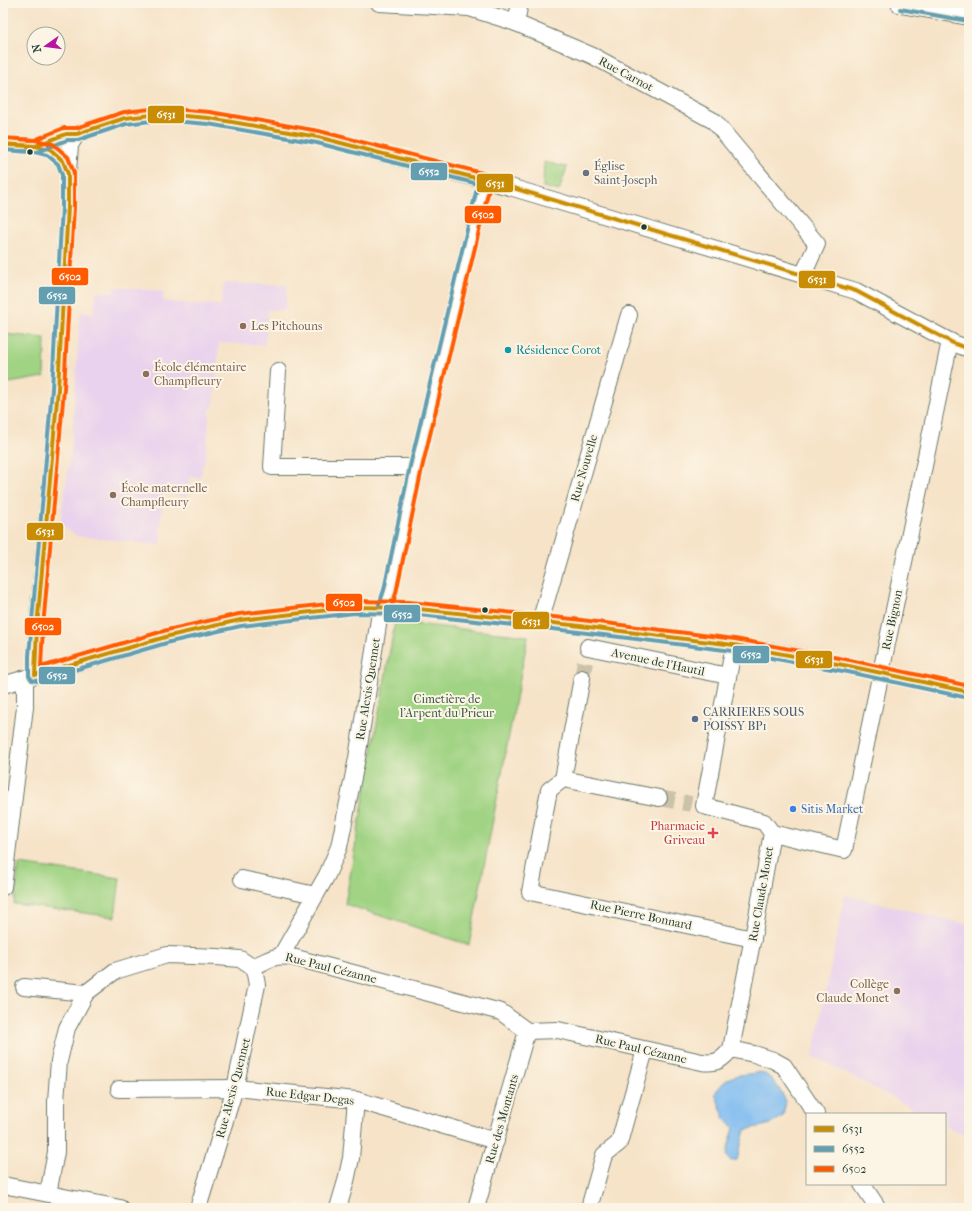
<svg xmlns="http://www.w3.org/2000/svg" width="972" height="1211" viewBox="0 0 972 1211" font-family="'IM FELL French Canon',serif">
<style>
.built{fill:#e9d2ed}
.green{fill:#a0d383;stroke:#60885c}
.water{fill:#7ebbf1;stroke:#4e7c92}
.lines{fill:none;stroke-linecap:round;stroke-linejoin:round}
.minor-tunnel{stroke:#cbc2aa;stroke-width:16;stroke-dasharray:16 8;stroke-linecap:butt}
.minor-casing{stroke:#6a7768;stroke-width:18}
.major-casing{stroke:#6a7768;stroke-width:22}
.minor{stroke:#fff;stroke-width:16}
.major{stroke:#fff;stroke-width:20}
.bus-1-casing{stroke:#fcf5e5;stroke-width:7}
.bus-2-casing{stroke:#fcf5e5;stroke-width:7}
.bus-3-casing{stroke:#fcf5e5;stroke-width:7}
.bus-1{stroke:#c98d05;stroke-width:4}
.bus-2{stroke:#649eb1;stroke-width:4}
.bus-3{stroke:#ff5a00;stroke-width:4}
.bus-dot{fill:#1f3d34;stroke:#fcf5e5;stroke-width:1.5}
.worship-dot{fill:#6b7280;stroke:#fcf5e5;stroke-width:1.5}
.education-dot{fill:#8d6e63;stroke:#fcf5e5;stroke-width:1.5}
.culture-dot{fill:#0f9aa8;stroke:#fcf5e5;stroke-width:1.5}
.service-dot{fill:#5c6f8a;stroke:#fcf5e5;stroke-width:1.5}
.shop-dot{fill:#3f7fe0;stroke:#fcf5e5;stroke-width:1.5}
.health-dot{fill:#e0444e;stroke:#fcf5e5;stroke-width:1.5}
.labels{text-anchor:middle;dominant-baseline:central;stroke-width:4;stroke-linejoin:round;paint-order:stroke}
.street-label{font-size:12px;fill:#1f3d34;stroke:#fcf5e5}
.worship-label{font-size:12px;fill:#5b616d;stroke:#fcf5e5;text-anchor:start}
.education-label{font-size:12px;fill:#785e54;stroke:#fcf5e5;text-anchor:start}
.culture-label{font-size:12px;fill:#0d838f;stroke:#fcf5e5;text-anchor:start}
.park-label{font-size:12px;fill:#395b44;stroke:#fcf5e5}
.service-label{font-size:12px;fill:#4e5e75;stroke:#fcf5e5;text-anchor:start}
.shop-label{font-size:12px;fill:#366cbe;stroke:#fcf5e5;text-anchor:start}
.health-label{font-size:12px;fill:#be3a42;stroke:#fcf5e5;text-anchor:end}
.line-badge{stroke:#fcf5e5;stroke-width:1.5}
.badge-label{font-size:11px;text-anchor:middle;font-weight:bold;fill:#fff}
</style>
<rect width="100%" height="100%" fill="#fcf5e5"/>
<filter id="ink" filterUnits="userSpaceOnUse"><feTurbulence type="fractalNoise" baseFrequency=".025" numOctaves="2"/><feDisplacementMap in="SourceGraphic" scale="8" xChannelSelector="R" yChannelSelector="G"/><feConvolveMatrix kernelMatrix="1 2 1 2 8 2 1 2 1" color-interpolation-filters="sRGB"/></filter>
<filter id="wash" filterUnits="userSpaceOnUse"><feTurbulence type="fractalNoise" baseFrequency=".012" numOctaves="4" result="noise"/><feDisplacementMap in="SourceGraphic" scale="16" xChannelSelector="R" yChannelSelector="G"/><feGaussianBlur stdDeviation="0.9" result="paint"/><feColorMatrix in="noise" values="0 0 0 0 0 0 0 0 0 0 0 0 0 0 0 0 0 1.4 0 .05"/><feComposite in="paint" operator="in"/></filter>
<g filter="url(#wash)">
<rect width="100%" height="100%" fill="#f6e3c8"/>
<g class="built">
<path d="M224,283L287,285L286,308L283,310H268L265,345L219,343L214,405L210,410L206,453L200,478L190,477L188,497L163,494L160,532L161,545L77,536L60,524L72,443L80,312L94,313L96,292H114L115,287L164,291L163,301L192,304L221,305Z"/>
<path d="M845,895L969,925V1137L945,1125V1114H924L813,1056Z"/>
</g>
<g class="green">
<path d="M544,162L567,167L559,191L543,187Z"/>
<path d="M3,334L45,338L44,377L3,384Z"/>
<path d="M395,622L528,636L469,945L345,904Z"/>
<path d="M19,864L120,878L115,917L14,904Z"/>
</g>
<path class="water" d="M760,1072C773,1076 779,1089 786,1101L783,1116L771,1124L745,1130L737,1160L731,1161L727,1156L729,1144L734,1128L725,1119L715,1093C731,1071 737,1077 760,1072Z"/>
</g>
<g filter="url(#ink)">
<g class="lines">
<g class="minor-tunnel">
<path d="M582,678L586,657"/>
<path d="M659,798L691,804"/>
</g>
<defs>
<g id="minor">
<path d="M379,3L469,8L516,23L593,56L714,121L817,244L803,275"/>
<path d="M516,23L520,3"/>
<path d="M3,144L35,146L50,149L63,161L68,174V207L58,389L37,627L35,656V675"/>
<path d="M35,146L66,134H77L125,118L160,114L209,118L318,137L510,187L856,291L953,343L969,349"/>
<path d="M68,172L70,145L77,134"/>
<path d="M278,371L272,467H416"/>
<path d="M540,622L629,315"/>
<path d="M588,647L728,676"/>
<path d="M582,678L563,779L549,790L530,892L753,939"/>
<path d="M3,685L169,636L205,627L240,620L355,607L409,608L572,625L734,645L787,654L849,666L969,692"/>
<path d="M563,779L659,798"/>
<path d="M772,833L844,850L950,341"/>
<path d="M242,879L315,895"/>
<path d="M3,887L25,707V686L23,679"/>
<path d="M281,956L327,875L339,847L357,758L379,619L385,607L390,592L416,467L485,180"/>
<path d="M24,987L86,993"/>
<path d="M731,1049L754,1054L773,1060L784,1066L816,1114"/>
<path d="M119,1089L235,1088L356,1100L496,1141"/>
<path d="M862,1184L878,1208"/>
<path d="M3,1185L120,1208"/>
<path d="M48,1194L56,1152V1101L59,1061L67,1028L86,993L115,971L167,955L217,957L240,959L252,967C273,959 271,954 296,958L501,1012L527,1031L558,1030L702,1062C717,1064 722,1060 731,1049L756,922L772,833L764,822L704,806L734,645"/>
<path d="M198,1208L235,1088L257,985L255,974L252,967"/>
<path d="M338,1208L346,1181L351,1158L356,1100"/>
<path d="M476,1208L527,1031"/>
<path d="M589,1208L604,1155L619,1143L645,1050"/>
</g>
<path id="major" d="M901,3L969,15"/>
</defs>
<use href="#minor" class="minor-casing"/>
<use href="#major" class="major-casing"/>
<use href="#minor" class="minor"/>
<use href="#major" class="major"/>
<defs>
<g id="bus-1">
<path d="M3,144L35,146L66,134H77L125,118L160,114L209,118L318,137L510,187L856,291L953,343L969,349"/>
<path d="M9,145L35,146L50,149L63,161L68,174V207L58,389L37,627L35,675"/>
<path d="M35,675L169,636L240,620L355,607L409,608L572,625L734,645L849,666L969,692"/>
</g>
<g id="bus-2">
<path d="M900,9L968,21"/>
<path d="M3,150L34,152L47,155L58,164L62,175V207L52,389L29,656V676L32,680L37,681L170,642L241,626L355,613L409,614L571,631L733,651L848,672L968,698"/>
<path d="M17,151L37,152L67,140H78L126,124L160,120L208,124L317,143L478,184L410,466L384,590L379,605"/>
</g>
<g id="bus-3">
<path d="M3,138L35,140L53,144L68,157L74,173V207L64,389L43,627L41,667L167,630L239,614L354,601L409,602L573,619L735,639L850,660L969,686"/>
<path d="M17,139L34,140L64,128H76L124,112L160,108L210,112L319,131L486,174L490,176L491,181L422,468L396,593L391,609"/>
</g>
</defs>
<use href="#bus-1" class="bus-1-casing"/>
<use href="#bus-2" class="bus-2-casing"/>
<use href="#bus-3" class="bus-3-casing"/>
<use href="#bus-1" class="bus-1"/>
<use href="#bus-2" class="bus-2"/>
<use href="#bus-3" class="bus-3"/>
</g>
</g>
<g class="bus-dot">
<circle cx="30" cy="152" r="3.5"/>
<circle cx="644" cy="227" r="3.5"/>
<circle cx="485" cy="610" r="3.5"/>
</g>
<circle class="worship-dot" cx="586" cy="173" r="4"/>
<g class="education-dot">
<circle cx="243" cy="326" r="4"/>
<circle cx="146" cy="374" r="4"/>
<circle cx="113" cy="495" r="4"/>
<circle cx="897" cy="991" r="4"/>
</g>
<circle class="culture-dot" cx="508" cy="350" r="4"/>
<circle class="service-dot" cx="695" cy="719" r="4"/>
<circle class="shop-dot" cx="793" cy="809" r="4"/>
<path class="health-dot" d="M711 827h4v4h4v4h-4v4h-4v-4h-4v-4h4z"/>
<g class="labels">
<g class="street-label">
<text transform="translate(626 74) rotate(28)">Rue Carnot</text>
<text transform="translate(584 468) rotate(-74)">Rue Nouvelle</text>
<text transform="translate(892 620) rotate(-78)">Rue Bignon</text>
<text transform="translate(658 662) rotate(12)">Avenue de l'Hautil</text>
<text transform="translate(368 689) rotate(-81)">Rue Alexis Quennet</text>
<text transform="translate(761 894) rotate(-80)">Rue Claude Monet</text>
<text transform="translate(641 915) rotate(12)">Rue Pierre Bonnard</text>
<text transform="translate(331 968) rotate(14)">Rue Paul Cézanne</text>
<text transform="translate(641 1049) rotate(13)">Rue Paul Cézanne</text>
<text transform="translate(233 1088) rotate(-75)">Rue Alexis Quennet</text>
<text transform="translate(310 1096) rotate(6)">Rue Edgar Degas</text>
<text transform="translate(502 1119) rotate(-74)">Rue des Montants</text>
</g>
<g class="worship-label">
<text x="594" y="166">Église<tspan x="594" dy="14">Saint-Joseph</tspan></text>
</g>
<g class="education-label">
<text x="251" y="326">Les Pitchouns</text>
<text x="154" y="367">École élémentaire<tspan x="154" dy="14">Champfleury</tspan></text>
<text x="121" y="488">École maternelle<tspan x="121" dy="14">Champfleury</tspan></text>
<text x="889" y="984" text-anchor="end">Collège<tspan x="889" dy="14">Claude Monet</tspan></text>
</g>
<g class="culture-label">
<text x="516" y="350">Résidence Corot</text>
</g>
<g class="park-label">
<text x="447" y="699">Cimetière de<tspan x="447" dy="14">l'Arpent du Prieur</tspan></text>
</g>
<g class="service-label">
<text x="703" y="712">CARRIERES SOUS<tspan x="703" dy="14">POISSY BP1</tspan></text>
</g>
<g class="shop-label">
<text x="801" y="809">Sitis Market</text>
</g>
<g class="health-label">
<text x="705" y="826">Pharmacie<tspan x="705" dy="14">Griveau</tspan></text>
</g>
</g>
<g class="line-badge">
<rect x="147" y="105" width="38" height="19" rx="4" fill="#c98d05"/>
<rect x="410" y="162" width="38" height="19" rx="4" fill="#649eb1"/>
<rect x="476" y="173" width="38" height="20" rx="4" fill="#c98d05"/>
<rect x="464" y="205" width="38" height="19" rx="4" fill="#ff5a00"/>
<rect x="51" y="267" width="38" height="19" rx="4" fill="#ff5a00"/>
<rect x="798" y="270" width="38" height="19" rx="4" fill="#c98d05"/>
<rect x="38" y="286" width="38" height="19" rx="4" fill="#649eb1"/>
<rect x="26" y="522" width="38" height="19" rx="4" fill="#c98d05"/>
<rect x="325" y="593" width="38" height="19" rx="4" fill="#ff5a00"/>
<rect x="383" y="604" width="38" height="19" rx="4" fill="#649eb1"/>
<rect x="512" y="611" width="38" height="19" rx="4" fill="#c98d05"/>
<rect x="24" y="617" width="38" height="19" rx="4" fill="#ff5a00"/>
<rect x="732" y="645" width="38" height="19" rx="4" fill="#649eb1"/>
<rect x="795" y="650" width="38" height="19" rx="4" fill="#c98d05"/>
<rect x="38" y="666" width="38" height="19" rx="4" fill="#649eb1"/>
</g>
<g class="badge-label">
<text x="166" y="118">6531</text>
<text x="429" y="175">6552</text>
<text x="495" y="187">6531</text>
<text x="483" y="218">6502</text>
<text x="70" y="280">6502</text>
<text x="817" y="283">6531</text>
<text x="57" y="299">6552</text>
<text x="45" y="535">6531</text>
<text x="344" y="606">6502</text>
<text x="402" y="618">6552</text>
<text x="531" y="625">6531</text>
<text x="43" y="630">6502</text>
<text x="751" y="658">6552</text>
<text x="814" y="663">6531</text>
<text x="57" y="679">6552</text>
</g>
<rect width="972" height="1211" fill="none" stroke="#fcf5e5" stroke-width="16"/>
<rect x="806" y="1113" width="140" height="72" fill="#fcf5e5" stroke="#a4ab9e"/>
<rect x="814" y="1126" width="20" height="6" fill="#c98d05" stroke="#a4ab9e"/>
<text x="842" y="1133" font-size="12" fill="#1f3d34">6531</text>
<rect x="814" y="1146" width="20" height="6" fill="#649eb1" stroke="#a4ab9e"/>
<text x="842" y="1153" font-size="12" fill="#1f3d34">6552</text>
<rect x="814" y="1166" width="20" height="6" fill="#ff5a00" stroke="#a4ab9e"/>
<text x="842" y="1173" font-size="12" fill="#1f3d34">6502</text>
<g transform="translate(46 46) rotate(256)"><circle r="19" fill="#fcf5e5" stroke="#a4ab9e"/>
<path d="M0-3L7 15L0 10L-7 15Z" fill="#b5179e"/>
<text y="-6" font-size="11" font-weight="bold" text-anchor="middle" fill="#1f3d34">N</text>
</g>
</svg>
